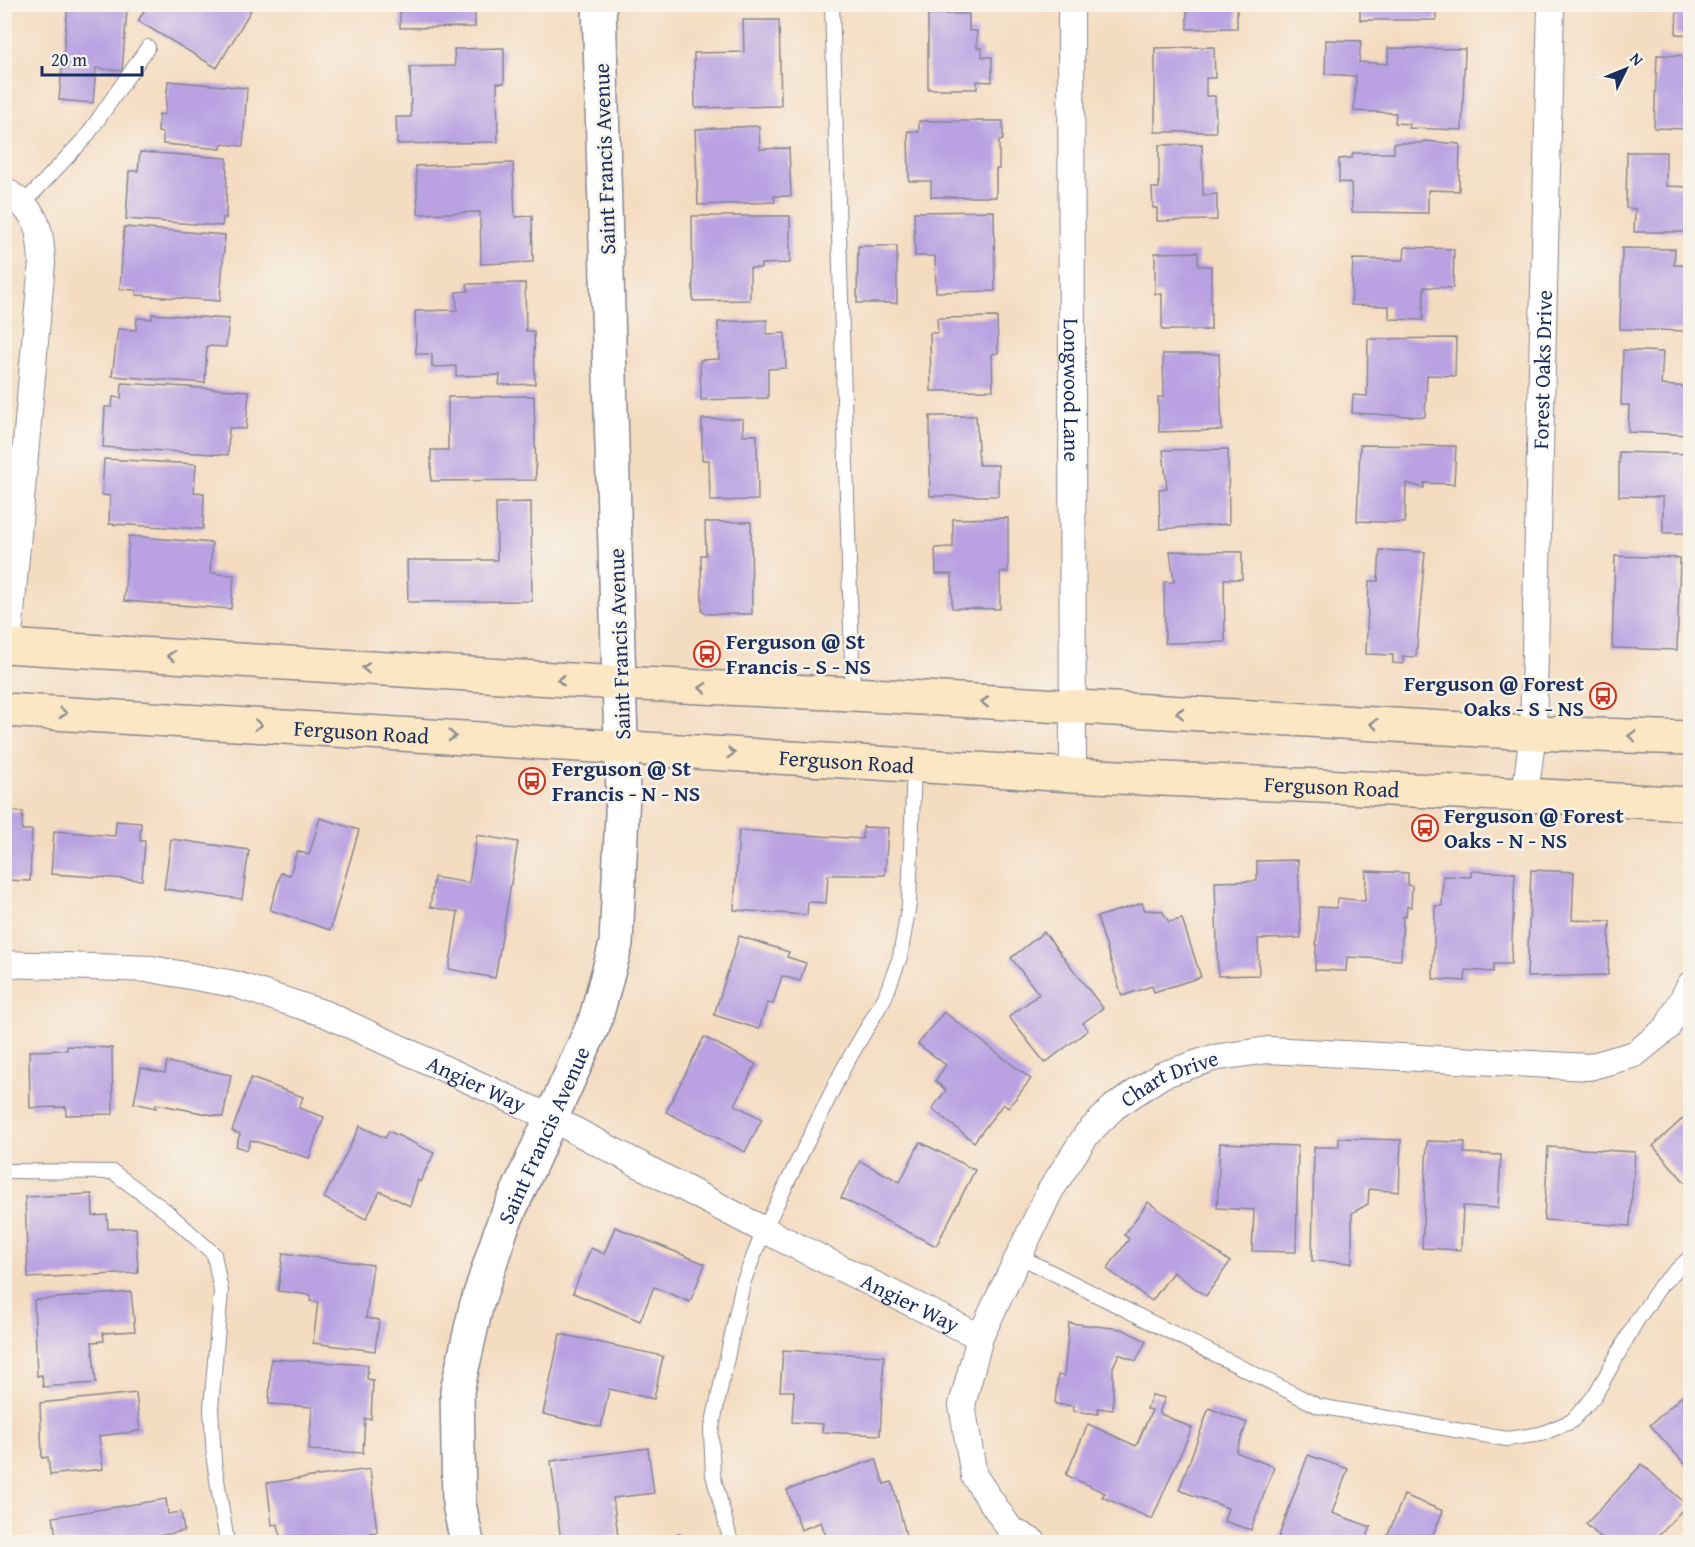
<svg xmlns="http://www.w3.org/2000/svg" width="1695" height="1547" viewBox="0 0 1695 1547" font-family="'Gentium Book Plus',serif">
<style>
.building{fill:#b9a1e2}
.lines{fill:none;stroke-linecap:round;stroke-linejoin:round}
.service-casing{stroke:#888690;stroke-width:16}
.minor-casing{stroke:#888690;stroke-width:28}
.tertiary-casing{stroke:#888690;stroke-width:36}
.secondary-casing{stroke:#888690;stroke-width:36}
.service{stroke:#fff;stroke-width:14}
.minor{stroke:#fff;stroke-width:26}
.tertiary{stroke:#fff;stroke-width:33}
.secondary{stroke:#fbe7c3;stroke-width:33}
.oneway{stroke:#8b8b90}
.labels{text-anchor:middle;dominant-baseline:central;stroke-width:5;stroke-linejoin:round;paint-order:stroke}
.street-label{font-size:22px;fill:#1b2f5e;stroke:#f7f3e8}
.poi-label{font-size:22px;font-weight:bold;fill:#1b2f5e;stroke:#f7f3e8;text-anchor:start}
</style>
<rect width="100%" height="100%" fill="#f7f3e8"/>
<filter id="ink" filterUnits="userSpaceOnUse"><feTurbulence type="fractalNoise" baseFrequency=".0167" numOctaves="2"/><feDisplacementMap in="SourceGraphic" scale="12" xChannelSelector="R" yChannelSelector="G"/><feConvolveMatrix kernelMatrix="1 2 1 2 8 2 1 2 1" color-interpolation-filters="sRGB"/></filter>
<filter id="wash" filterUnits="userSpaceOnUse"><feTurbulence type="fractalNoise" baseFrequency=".008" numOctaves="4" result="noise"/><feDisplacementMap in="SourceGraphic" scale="24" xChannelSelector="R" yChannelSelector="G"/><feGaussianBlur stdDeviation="1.35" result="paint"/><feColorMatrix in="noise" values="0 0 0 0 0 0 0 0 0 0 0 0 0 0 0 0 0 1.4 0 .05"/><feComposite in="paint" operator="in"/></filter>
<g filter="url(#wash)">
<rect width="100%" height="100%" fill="#f4dcc1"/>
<g id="blocks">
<g class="building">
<path d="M68,4L127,10L122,71L96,68L93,103L59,100Z"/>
<path d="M148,4H242L251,10L217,68L138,21Z"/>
<path d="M400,4H475V27L400,28Z"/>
<path d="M1187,4H1237V28L1187,29Z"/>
<path d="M1677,4H1690V35L1676,34Z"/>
<rect x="1360" y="5" width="76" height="15"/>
<path d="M928,14H969V31H977V48H982V57H992V82L977,81V89H928Z"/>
<path d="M743,20H779L781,106L695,108L694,53L744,52Z"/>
<path d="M4,38H10L8,93H4Z"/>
<path d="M1326,40L1361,41L1359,62L1388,64V48L1465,49L1462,130L1409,128L1410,124L1395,123L1396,113L1354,111L1356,76L1325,74Z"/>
<path d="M1214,47L1215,78H1206V96H1215L1216,132H1155V48Z"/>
<path d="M504,48V83H497L498,142L397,144L396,117H411L410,67L455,66L454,49Z"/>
<path d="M1657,55L1690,56V129L1654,128Z"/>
<path d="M168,81L247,88L243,146L222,144L221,149L163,144V133L158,132L159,114L165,115Z"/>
<path d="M919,121H1003V140L999,141V169H996V197H931V181H909L908,131L919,132Z"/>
<path d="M759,126L760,149L789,148L791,196H774L775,202L698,205L695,129Z"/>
<path d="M1423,141L1460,144L1459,191L1428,190V213L1352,212L1351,183L1339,182V159L1352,158L1353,153H1394V143H1423Z"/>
<path d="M1202,144L1203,195L1217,194V220L1157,221V208H1153L1152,188H1159V145Z"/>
<path d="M140,152L227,158L226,218H223L222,226L126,219L129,171H138Z"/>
<path d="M1627,152H1666V186L1690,187V232H1634L1635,209L1626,208Z"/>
<path d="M513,163L515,217L532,216L533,262L481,264L480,212L418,214L416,166Z"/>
<path d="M994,211L995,291L936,292L935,256H915L914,212Z"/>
<path d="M692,216H790V263L761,264V268H750V300L693,301Z"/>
<path d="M124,227L225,235L220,301L136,295V290L120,289Z"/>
<path d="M858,246H897V303H857Z"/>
<path d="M1405,247L1454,249L1453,288L1424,287L1423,320L1389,319V306L1351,305L1353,259L1404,260Z"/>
<path d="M1622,248L1675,249L1674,265H1690V331L1620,329Z"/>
<path d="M1198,252V266H1211V330H1162V294H1155V253Z"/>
<path d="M525,283L526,331H534L535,384L499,385L500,375L456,376V366L432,367V354H416L415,311L457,310L456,292L468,291L467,284Z"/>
<path d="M152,314L229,319L226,347L207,346L205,383L112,376L118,329L136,330L137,318L152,319Z"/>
<path d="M997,317L998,353L992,354L993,390L931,391L930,333H938L937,318Z"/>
<path d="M767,320V334L785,333L786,368L768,369V398L701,400L700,360L719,359L718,322Z"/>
<path d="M1456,338L1455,376L1427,375L1425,417L1352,413L1353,395L1367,396L1368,339Z"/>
<path d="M1623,350L1663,352L1661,385L1690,387V435L1628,432L1629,405H1621Z"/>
<path d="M1163,354H1219L1222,430L1159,432L1158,397H1164Z"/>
<path d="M122,383L249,391L246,429L229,428L228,455L103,447L105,407H112L113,397L121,398Z"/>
<path d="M534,396L536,480L431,481V450H448V397Z"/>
<path d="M930,416H976L979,465H998V496H930Z"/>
<path d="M702,419H743V435H757L758,500L710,501L709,460H702Z"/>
<path d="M1360,445L1456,446L1454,484L1424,483V488L1406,483L1405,523L1357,521Z"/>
<path d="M1228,449L1229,524L1160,529L1159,489H1167L1163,450Z"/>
<path d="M1619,452L1690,454V533H1663V497L1619,496Z"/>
<path d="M104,459L196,464L194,492L204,493L203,529L109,524L110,496L102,495Z"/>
<path d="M531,502L532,601L408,602L407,560H497L496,503Z"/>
<path d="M1008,518V572H1000V609L952,608V574H936L935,548L953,547V519Z"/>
<path d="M705,522H751L752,614H706L702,611L701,555H706Z"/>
<path d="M129,536L212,543L210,573L234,575L231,609L124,601Z"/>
<path d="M1380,550L1425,552L1416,657L1403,656V664L1393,663V655L1366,654L1369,581H1378Z"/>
<path d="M1170,551L1242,552V579H1224L1225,642L1165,643L1164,582H1174Z"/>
<path d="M1615,556L1680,558L1677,650L1612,648Z"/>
<path d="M4,811L23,812L22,830H32L30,881L4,880Z"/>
<path d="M320,818L359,830L330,930L270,910L281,873L290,875L297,851L309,855Z"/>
<path d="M116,821L141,823L140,841H145L142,880L51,874L54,831L115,836Z"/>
<path d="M863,827L888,828L885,875H828L826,903L808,902L807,915L734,910L739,830L862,839Z"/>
<path d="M477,835L518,842L495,978L449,969L458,912L430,907L434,877L469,883Z"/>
<path d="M171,839L249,850L242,899L164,889Z"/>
<path d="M1298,860L1301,938L1258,939L1259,975L1218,976L1215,882L1257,881V861Z"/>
<path d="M1531,870L1574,872L1572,920L1610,921L1608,975L1527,977Z"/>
<path d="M1366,871L1408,873V885L1412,886L1411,907L1407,906L1406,917L1403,916L1401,960L1347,957L1346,971L1315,970L1318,907L1337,908L1338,898L1365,901Z"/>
<path d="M1471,871L1515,873L1511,964H1494L1493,972L1466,970L1465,981L1433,979L1435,906H1442L1443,876L1471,877Z"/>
<path d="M1142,903L1145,910L1162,911L1169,922L1182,919L1201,977L1154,992L1152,986L1122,996L1097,917Z"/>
<path d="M1044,932L1103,1008L1083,1023L1088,1030L1045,1063L1009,1017L1039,994L1011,958Z"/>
<path d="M739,936L789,952L787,957L806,963L800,981L782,976L773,1004L767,1003L759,1029L714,1015Z"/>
<path d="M944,1012L1031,1079L1008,1108L1003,1104L974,1142L932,1109L946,1090L935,1081L946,1065L918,1044Z"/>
<path d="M704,1037L756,1064L735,1105L762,1119L745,1152L666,1112Z"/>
<path d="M67,1046L112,1048L113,1114L66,1115V1107L30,1108L29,1051L67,1050Z"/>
<path d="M167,1062L231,1075L223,1117L156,1104V1108L134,1103L141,1068L165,1073Z"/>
<path d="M251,1078L303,1097L299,1108L324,1117L309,1158L251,1140L247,1150L236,1146L240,1134L232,1131Z"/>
<path d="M1690,1112V1188L1653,1146Z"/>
<path d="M360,1126L385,1138L389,1131L434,1153L420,1182L418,1180L410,1206L380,1191L366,1219L324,1198Z"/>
<path d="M1339,1138L1401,1140L1399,1192L1369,1189L1368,1204L1352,1213V1263L1312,1261L1314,1147H1339Z"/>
<path d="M1427,1141L1465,1142L1464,1153L1501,1155L1498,1208L1463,1206L1461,1250L1422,1248Z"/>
<path d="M920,1142L975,1170L936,1246L841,1198L860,1161L900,1182Z"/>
<path d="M1220,1143L1298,1146L1296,1252L1252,1251L1254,1210L1217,1208Z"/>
<path d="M1548,1147L1635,1152L1630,1226L1544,1220Z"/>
<path d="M92,1194L93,1216L107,1215L108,1229L136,1228L138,1273L28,1278L25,1197Z"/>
<path d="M1148,1202L1230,1262L1206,1296L1173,1272L1152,1301L1107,1269L1129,1239L1124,1235Z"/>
<path d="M615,1227L705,1264L690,1302L654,1287L640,1321L573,1293L591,1248L604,1254Z"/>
<path d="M283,1253L373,1265L366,1318L379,1320L375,1351L313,1343L318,1302L310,1301L311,1295L278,1291Z"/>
<path d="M131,1292L135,1331L103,1333L104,1341L92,1342L96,1383L43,1387L42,1375L37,1376L34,1300Z"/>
<path d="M1069,1323L1122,1329L1146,1341L1136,1361L1119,1354L1113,1367V1410L1098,1408V1414L1073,1411L1074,1406L1055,1404L1058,1375L1064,1376Z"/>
<path d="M560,1334L663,1356L654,1399L609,1389L601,1427L543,1414Z"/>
<path d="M783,1350L884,1356L880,1435L822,1432L823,1424L792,1422L794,1391H780Z"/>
<path d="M271,1359L368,1365L367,1379L373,1380L371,1419H365L363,1453L309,1450L312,1407L269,1404Z"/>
<path d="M1690,1389V1470L1650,1425Z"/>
<path d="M136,1393L140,1431L99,1436L103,1469L50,1475L48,1457L42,1458L40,1403Z"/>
<path d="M1152,1395L1165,1398L1159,1413L1192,1428L1152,1519L1102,1497L1105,1493L1066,1475L1088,1424L1136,1446L1152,1410L1147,1409Z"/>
<path d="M1209,1408L1247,1423L1236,1452L1274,1467L1251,1530L1224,1521L1228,1508L1179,1490Z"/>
<path d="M648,1448L654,1493L613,1498L618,1536L561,1542L551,1461Z"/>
<path d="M1308,1455L1348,1469L1332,1513L1371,1527L1365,1542H1277Z"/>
<path d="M876,1459L884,1484L892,1482L906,1535L884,1542H828L821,1522L801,1530L787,1490Z"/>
<path d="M1642,1464L1687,1505L1652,1542H1605L1586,1524Z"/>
<path d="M370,1469L377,1532L370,1533L371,1542H321V1539L281,1542L278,1524L272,1525L267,1483Z"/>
<path d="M1404,1495L1443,1511L1430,1542H1385Z"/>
<path d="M166,1499L168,1514L181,1512L184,1531L129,1542H57L53,1517Z"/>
<path d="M680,1534L682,1542H650Z"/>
</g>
</g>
</g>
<g filter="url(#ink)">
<use href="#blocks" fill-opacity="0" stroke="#888690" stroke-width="1.5"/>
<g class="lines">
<defs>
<g id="service">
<path d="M832,4L853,694"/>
<path d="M24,203L86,137L148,47"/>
<path d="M4,1171L113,1172L166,1211L214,1254L221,1291L211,1408L214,1461L227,1542"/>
<path d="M1019,1256L1318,1406L1507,1439L1541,1434L1572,1421L1595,1395L1636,1322L1661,1285L1690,1257"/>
<path d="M731,1542L713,1475L711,1432L743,1283L764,1230L843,1069L885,997L900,957L909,904L914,765"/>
</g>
<g id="minor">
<path id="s1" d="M1071,4L1073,775"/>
<path d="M4,190C37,211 40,225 42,263L8,647"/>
<path id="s2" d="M1525,795L1533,733L1551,4"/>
<path id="s3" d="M4,964L151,969L234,984L326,1014L551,1118L764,1230L980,1337"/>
<path id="s4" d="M1033,1542L1010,1529L974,1476L962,1405L980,1337L1050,1191L1087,1134L1114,1107L1162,1075L1213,1058L1268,1050L1589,1067L1635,1054L1667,1028L1690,985"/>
</g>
<g id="tertiary">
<path id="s5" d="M467,1542L459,1504L457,1391L476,1307L502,1227L595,1021L616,944L623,792L619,683L599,4"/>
</g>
<g id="secondary">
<path d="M4,646L619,683L853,694L1533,733L1690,738"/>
<path id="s6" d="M4,710L1073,775L1525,795L1690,804"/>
</g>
</defs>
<use href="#service" class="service-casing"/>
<use href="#minor" class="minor-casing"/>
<use href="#tertiary" class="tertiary-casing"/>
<use href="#secondary" class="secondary-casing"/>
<use href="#service" class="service"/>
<use href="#minor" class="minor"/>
<use href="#tertiary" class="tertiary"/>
<use href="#secondary" class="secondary"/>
</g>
<defs><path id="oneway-chevron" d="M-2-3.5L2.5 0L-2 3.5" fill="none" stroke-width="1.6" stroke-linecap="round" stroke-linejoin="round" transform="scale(1.5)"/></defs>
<g class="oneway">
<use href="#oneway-chevron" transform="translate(171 656) rotate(-177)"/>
<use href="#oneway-chevron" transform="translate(366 668) rotate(-177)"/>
<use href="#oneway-chevron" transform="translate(561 680) rotate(-177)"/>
<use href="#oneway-chevron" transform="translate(703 688) rotate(-177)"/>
<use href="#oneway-chevron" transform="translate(985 702) rotate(-177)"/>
<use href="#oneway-chevron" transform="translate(63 713) rotate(3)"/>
<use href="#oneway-chevron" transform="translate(1180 713) rotate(-177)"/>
<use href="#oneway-chevron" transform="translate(1374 724) rotate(-177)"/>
<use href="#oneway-chevron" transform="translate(258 725) rotate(3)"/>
<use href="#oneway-chevron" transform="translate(452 736) rotate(3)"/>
<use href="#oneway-chevron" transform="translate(1632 736) rotate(-178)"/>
<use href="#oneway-chevron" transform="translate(731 753) rotate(4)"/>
</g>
</g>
<defs>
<symbol id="bus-ring" viewBox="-11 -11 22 22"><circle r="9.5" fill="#f7f3e8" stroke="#c8321e" stroke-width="1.5"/><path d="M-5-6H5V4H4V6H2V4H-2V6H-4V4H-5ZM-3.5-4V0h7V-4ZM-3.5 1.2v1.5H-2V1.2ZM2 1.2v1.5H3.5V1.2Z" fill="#c8321e"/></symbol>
</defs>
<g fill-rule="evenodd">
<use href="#bus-ring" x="692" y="639" width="30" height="30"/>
<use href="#bus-ring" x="1588" y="681" width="30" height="30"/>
<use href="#bus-ring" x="517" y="766" width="30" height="30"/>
<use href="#bus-ring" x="1410" y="813" width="30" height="30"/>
</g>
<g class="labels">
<g class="street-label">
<text transform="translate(604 159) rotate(-92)">Saint Francis Avenue</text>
<text stroke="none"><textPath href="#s2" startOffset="426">Forest Oaks Drive</textPath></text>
<text stroke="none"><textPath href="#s1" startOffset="386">Longwood Lane</textPath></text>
<text transform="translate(619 644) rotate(-92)">Saint Francis Avenue</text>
<text stroke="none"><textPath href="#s6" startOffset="358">Ferguson Road</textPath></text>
<text stroke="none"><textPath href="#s6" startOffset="844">Ferguson Road</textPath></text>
<text stroke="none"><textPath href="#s6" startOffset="1330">Ferguson Road</textPath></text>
<text stroke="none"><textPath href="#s4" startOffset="564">Chart Drive</textPath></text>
<text stroke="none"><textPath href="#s3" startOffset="494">Angier Way</textPath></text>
<text stroke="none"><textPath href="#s5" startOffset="423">Saint Francis Avenue</textPath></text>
<text stroke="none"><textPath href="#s3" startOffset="980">Angier Way</textPath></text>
</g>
<g class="poi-label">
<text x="726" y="641">Ferguson @ St<tspan x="726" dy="25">Francis - S - NS</tspan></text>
<text x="1584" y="683" text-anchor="end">Ferguson @ Forest<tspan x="1584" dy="25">Oaks - S - NS</tspan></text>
<text x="552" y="768">Ferguson @ St<tspan x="552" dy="25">Francis - N - NS</tspan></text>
<text x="1444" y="815">Ferguson @ Forest<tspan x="1444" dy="25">Oaks - N - NS</tspan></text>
</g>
</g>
<rect width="1695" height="1547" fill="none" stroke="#f7f3e8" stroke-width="24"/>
<g transform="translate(1626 69) rotate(47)" stroke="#f7f3e8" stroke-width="4.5" paint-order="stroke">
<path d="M0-4.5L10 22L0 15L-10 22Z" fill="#1b2f5e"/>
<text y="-9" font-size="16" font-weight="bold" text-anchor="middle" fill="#1b2f5e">N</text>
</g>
<path d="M42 66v9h100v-9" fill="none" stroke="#1b2f5e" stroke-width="3"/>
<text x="51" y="66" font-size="18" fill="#1b2f5e" stroke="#f7f3e8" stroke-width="4.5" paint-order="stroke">20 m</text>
</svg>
